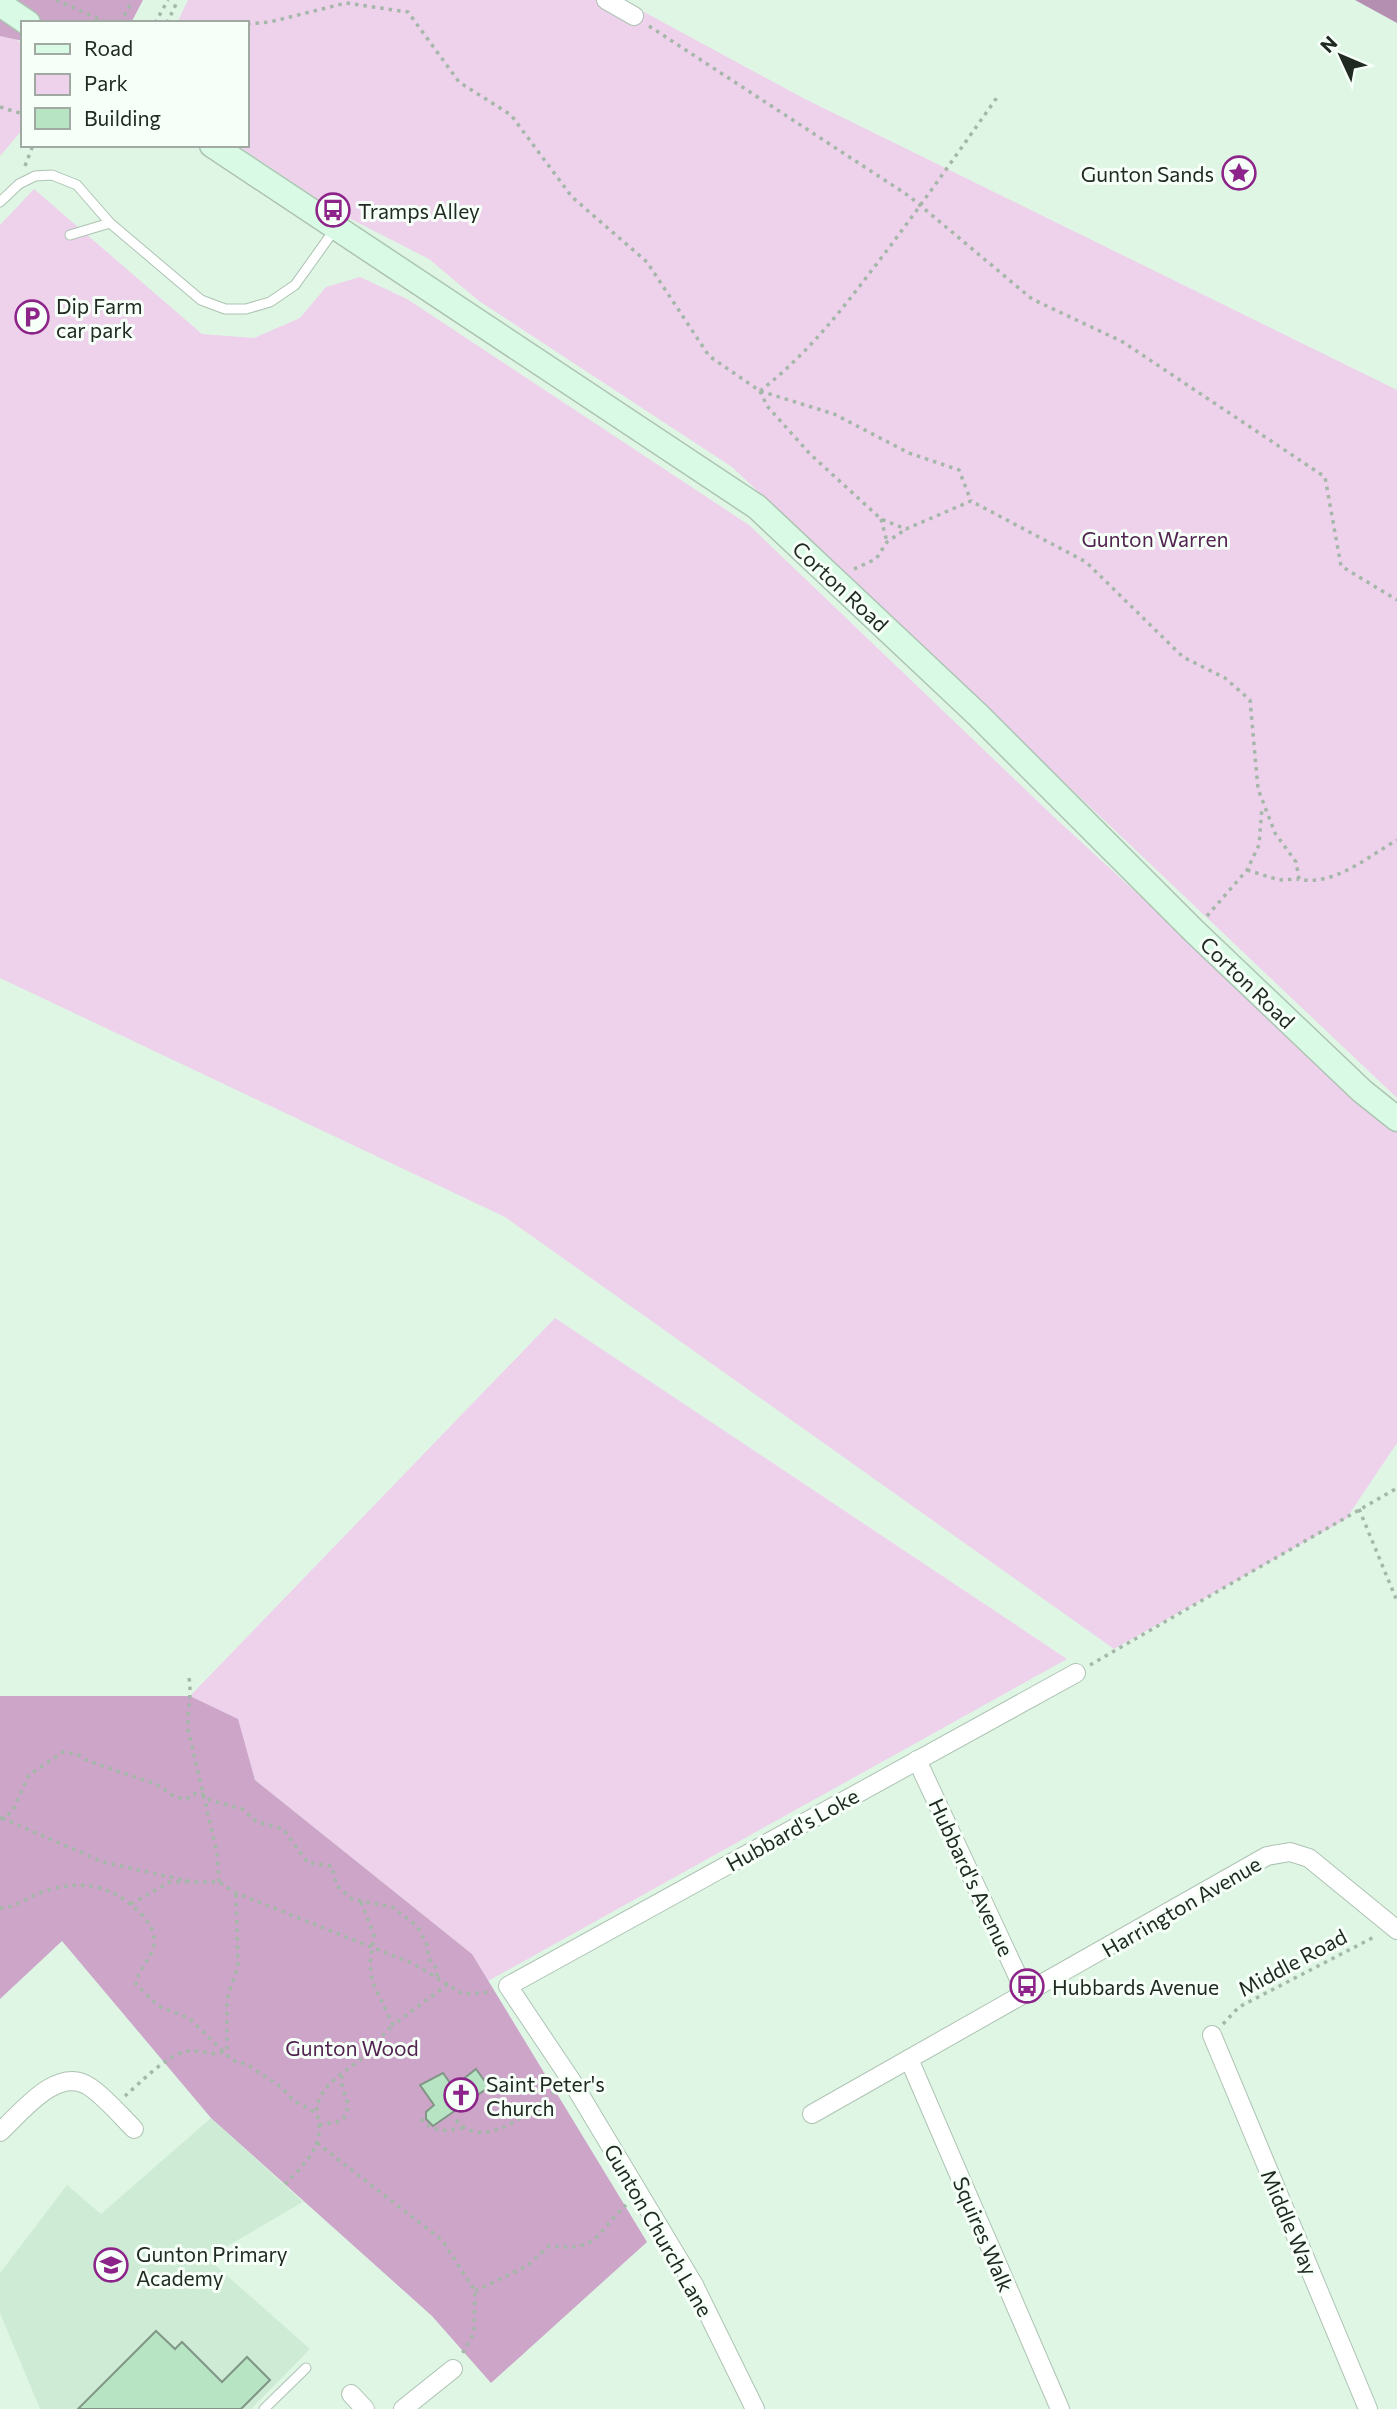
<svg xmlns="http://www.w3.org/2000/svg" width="1397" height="2409" viewBox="0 0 1397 2409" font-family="Commissioner,sans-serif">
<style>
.built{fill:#cdebd5}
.green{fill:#eed2eb}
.forest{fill:#cca5c8}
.water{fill:#b48fb1}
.building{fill:#b7e5c4;stroke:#819686;stroke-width:2}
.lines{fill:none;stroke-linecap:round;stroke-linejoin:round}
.lane-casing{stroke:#adc3b3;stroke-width:11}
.street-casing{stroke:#adc3b3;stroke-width:20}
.secondary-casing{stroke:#adc3b3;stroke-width:27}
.path{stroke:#a5b7a9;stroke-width:3.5;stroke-dasharray:3.5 5;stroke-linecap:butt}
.lane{stroke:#fff;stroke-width:9}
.street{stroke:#fff;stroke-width:18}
.secondary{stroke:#d9fbe5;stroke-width:24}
.labels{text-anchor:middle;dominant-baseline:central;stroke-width:6;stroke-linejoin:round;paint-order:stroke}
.poi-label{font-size:21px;fill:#202922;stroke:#f6fff8;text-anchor:start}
.park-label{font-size:21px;fill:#522350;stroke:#f6fff8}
.street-label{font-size:21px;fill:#202922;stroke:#f6fff8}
</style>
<rect width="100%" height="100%" fill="#dff6e5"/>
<path class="built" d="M211,2118L303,2202L207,2258L310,2349L251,2409H40L0,2313V2273L67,2185L101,2214Z"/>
<g class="green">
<path d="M188,0H622L803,98L1397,390V1098L732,467L479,301L429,259L337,212L237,145H247V23H177Z"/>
<path d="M0,29L23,44V129L0,156Z"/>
<path d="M34,189L202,334L254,338L300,318L326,287L360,277L407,299L749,525L1054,817L1397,1132V1443L1346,1519L1114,1649L505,1217L0,978V225Z"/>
<path d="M555,1318L1067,1659L488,1981L472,1954L255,1780L237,1719L190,1696Z"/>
</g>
<g class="forest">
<path d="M0,0H143L131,23H23V41L0,36Z"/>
<path d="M0,1696H190L238,1719L255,1780L472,1954L647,2242L491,2383L432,2316L211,2118L62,1941L0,1999Z"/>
</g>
<path class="water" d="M1355,0H1397V23Z"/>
<g class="building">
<path d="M476,2069L489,2087L433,2126L426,2119V2112L434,2105L420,2085L443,2073L453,2087Z"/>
<path d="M156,2331L175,2349L182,2342L222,2382L247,2357L270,2380L241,2409H78Z"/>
</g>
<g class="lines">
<defs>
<g id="lane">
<path d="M0,202L19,184L35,176L52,175L77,185L110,223L201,300L225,309H246L270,302L295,285L335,229"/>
<path d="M70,235L110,223"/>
<path d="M264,2409L306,2368"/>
</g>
<g id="street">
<path d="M606,0L634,16"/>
<path d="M917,1760L1026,1994"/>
<path d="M1212,2035L1368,2409"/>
<path d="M909,2059L1060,2409"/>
<path d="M812,2114L1267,1856L1290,1852L1309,1858L1397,1930"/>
<path d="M0,2132C21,2113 58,2064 90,2087C106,2098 120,2115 134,2129"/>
<path d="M351,2394L365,2409"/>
<path d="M403,2409L453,2369"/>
<path d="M755,2409L694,2285L571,2080L508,1986L1076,1673"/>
</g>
<g id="secondary">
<path d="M0,4L28,23"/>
<path d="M212,145L757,507L978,715L1194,931L1362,1091L1397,1119"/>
</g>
</defs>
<use href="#lane" class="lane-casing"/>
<use href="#street" class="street-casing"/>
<use href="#secondary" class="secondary-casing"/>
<g class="path">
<path d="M56,0L108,23"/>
<path d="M120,23L130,5"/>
<path d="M155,23L168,0"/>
<path d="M167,23L178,0"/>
<path d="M247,24L270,22L346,3L408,12L459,82L511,115L572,197L647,262L709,356L760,391L834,414L909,453L959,470L971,501"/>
<path d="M649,26L909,196L1032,299L1123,342L1325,477L1341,566L1397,600"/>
<path d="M0,107L23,114"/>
<path d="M25,166L33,145"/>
<path d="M760,391L767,406L810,454L881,519L906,529L971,501L1086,562L1183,657L1225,678L1250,700L1258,789L1275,833L1296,862L1299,879C1333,887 1369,856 1397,840"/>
<path d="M760,391C805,356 838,315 872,270C916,213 957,154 998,96"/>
<path d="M881,519L887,542"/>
<path d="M854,569L876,559L887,542L906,529"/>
<path d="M1247,870L1279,880L1299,879"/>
<path d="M1207,916L1247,870L1259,845L1262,807"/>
<path d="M1359,1509L1397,1601"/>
<path d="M1090,1665L1397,1488"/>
<path d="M189,1678C192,1696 187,1711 188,1729L217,1853L219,1882"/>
<path d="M2,1818L103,1862L193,1882H219L236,1893L414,1964L463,1994L493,1992"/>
<path d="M0,1819L12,1812L29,1775L63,1752L77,1754L88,1761L156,1784L175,1797L187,1799L192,1794L201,1793L210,1800L242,1809L257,1822L283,1829L308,1863L332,1866L336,1885L352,1899L392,1907L417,1926L428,1947V1958L437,1969V1977"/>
<path d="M361,1902L374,1935L370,1964L372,1981L393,2025L448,1984"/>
<path d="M131,1904L170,1882H187"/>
<path d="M0,1908C15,1908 26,1898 40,1893C77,1879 110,1883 139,1912C148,1920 156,1932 154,1945C151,1960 138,1969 136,1984L158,2006L189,2018L232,2060L248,2065L281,2087L293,2100L316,2113"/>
<path d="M1223,2024L1239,2007L1376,1936"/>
<path d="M125,2096C141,2082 163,2059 183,2052C198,2047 213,2059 227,2050V1999L238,1966L236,1893"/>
<path d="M421,2119C434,2133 445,2131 463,2128"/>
<path d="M456,2120C485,2154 531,2110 557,2090"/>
<path d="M319,2125L342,2121C356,2098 339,2097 342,2076"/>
<path d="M317,2143L442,2240L475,2291L474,2333L462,2354"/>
<path d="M285,2184C301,2168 322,2149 319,2124C317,2114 315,2108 320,2098C327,2080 352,2068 367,2054C376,2044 383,2034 393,2025"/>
<path d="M475,2291L527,2266L549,2246C600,2251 593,2236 626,2205"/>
</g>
<use href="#lane" class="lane"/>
<use href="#street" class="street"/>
<use href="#secondary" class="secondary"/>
</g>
<defs>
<symbol id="sight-ring" viewBox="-11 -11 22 22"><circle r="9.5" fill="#f6fff8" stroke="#8d248a" stroke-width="1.5"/><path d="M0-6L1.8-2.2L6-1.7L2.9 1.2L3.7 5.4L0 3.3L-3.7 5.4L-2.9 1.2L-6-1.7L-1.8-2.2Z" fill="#8d248a"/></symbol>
<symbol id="bus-ring" viewBox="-11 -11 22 22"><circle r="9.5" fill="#f6fff8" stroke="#8d248a" stroke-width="1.5"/><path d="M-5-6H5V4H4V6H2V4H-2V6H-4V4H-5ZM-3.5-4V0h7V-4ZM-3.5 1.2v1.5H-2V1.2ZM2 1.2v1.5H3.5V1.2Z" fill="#8d248a"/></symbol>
<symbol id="parking-ring" viewBox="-11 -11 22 22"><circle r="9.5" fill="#f6fff8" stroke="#8d248a" stroke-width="1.5"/><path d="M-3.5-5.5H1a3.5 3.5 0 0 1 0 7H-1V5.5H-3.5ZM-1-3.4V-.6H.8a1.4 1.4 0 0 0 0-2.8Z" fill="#8d248a"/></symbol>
<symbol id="church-ring" viewBox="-11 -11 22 22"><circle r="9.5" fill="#f6fff8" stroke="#8d248a" stroke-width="1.5"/><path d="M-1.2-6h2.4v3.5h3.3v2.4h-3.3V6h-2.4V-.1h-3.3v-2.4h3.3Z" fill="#8d248a"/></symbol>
<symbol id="school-ring" viewBox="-11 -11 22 22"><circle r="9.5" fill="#f6fff8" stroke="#8d248a" stroke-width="1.5"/><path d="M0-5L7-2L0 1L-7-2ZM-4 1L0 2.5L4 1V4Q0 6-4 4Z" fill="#8d248a"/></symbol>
</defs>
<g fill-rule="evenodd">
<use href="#sight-ring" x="1220" y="154" width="38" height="38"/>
<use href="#bus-ring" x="314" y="191" width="38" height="38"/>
<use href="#parking-ring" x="13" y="298" width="38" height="38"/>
<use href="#bus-ring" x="1008" y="1967" width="38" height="38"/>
<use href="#church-ring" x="442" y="2076" width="38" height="38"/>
<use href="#school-ring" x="92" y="2246" width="38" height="38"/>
</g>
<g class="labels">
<g class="poi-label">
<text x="1214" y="173" text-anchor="end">Gunton Sands</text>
<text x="358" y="210">Tramps Alley</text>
<text x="56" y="305">Dip Farm<tspan x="56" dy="24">car park</tspan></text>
<text x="1052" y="1986">Hubbards Avenue</text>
<text x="486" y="2083">Saint Peter's<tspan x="486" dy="24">Church</tspan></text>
<text x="136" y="2253">Gunton Primary<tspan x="136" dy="24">Academy</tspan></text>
</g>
<g class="park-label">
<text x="1155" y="538">Gunton Warren</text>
<text x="352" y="2047">Gunton Wood</text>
</g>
<g class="street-label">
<text transform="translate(841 586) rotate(43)">Corton Road</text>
<text transform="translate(1248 982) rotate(44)">Corton Road</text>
<text transform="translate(792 1829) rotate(-29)">Hubbard's Loke</text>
<text transform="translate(972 1877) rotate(65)">Hubbard's Avenue</text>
<text transform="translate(1181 1906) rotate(-30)">Harrington Avenue</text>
<text transform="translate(1292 1962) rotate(-28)">Middle Road</text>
<text transform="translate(1290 2222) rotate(67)">Middle Way</text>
<text transform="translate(659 2230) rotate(60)">Gunton Church Lane</text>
<text transform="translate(984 2234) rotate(67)">Squires Walk</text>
</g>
</g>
<rect x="21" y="21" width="228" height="126" fill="#f6fff8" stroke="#a0a9a2" stroke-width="2"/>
<rect x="35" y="44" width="35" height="10" fill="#d9fbe5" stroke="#a0a9a2" stroke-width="2"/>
<text x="84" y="56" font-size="21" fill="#202922">Road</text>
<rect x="35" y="74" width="35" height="21" fill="#eed2eb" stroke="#a0a9a2" stroke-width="2"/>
<text x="84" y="91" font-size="21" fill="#202922">Park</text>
<rect x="35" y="108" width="35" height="21" fill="#b7e5c4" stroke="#a0a9a2" stroke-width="2"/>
<text x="84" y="126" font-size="21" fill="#202922">Building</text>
<g transform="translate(1341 56) rotate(314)" stroke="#f6fff8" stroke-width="5" paint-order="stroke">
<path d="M0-5L12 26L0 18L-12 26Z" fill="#202922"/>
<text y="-10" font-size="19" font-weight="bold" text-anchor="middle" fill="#202922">N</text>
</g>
</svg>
